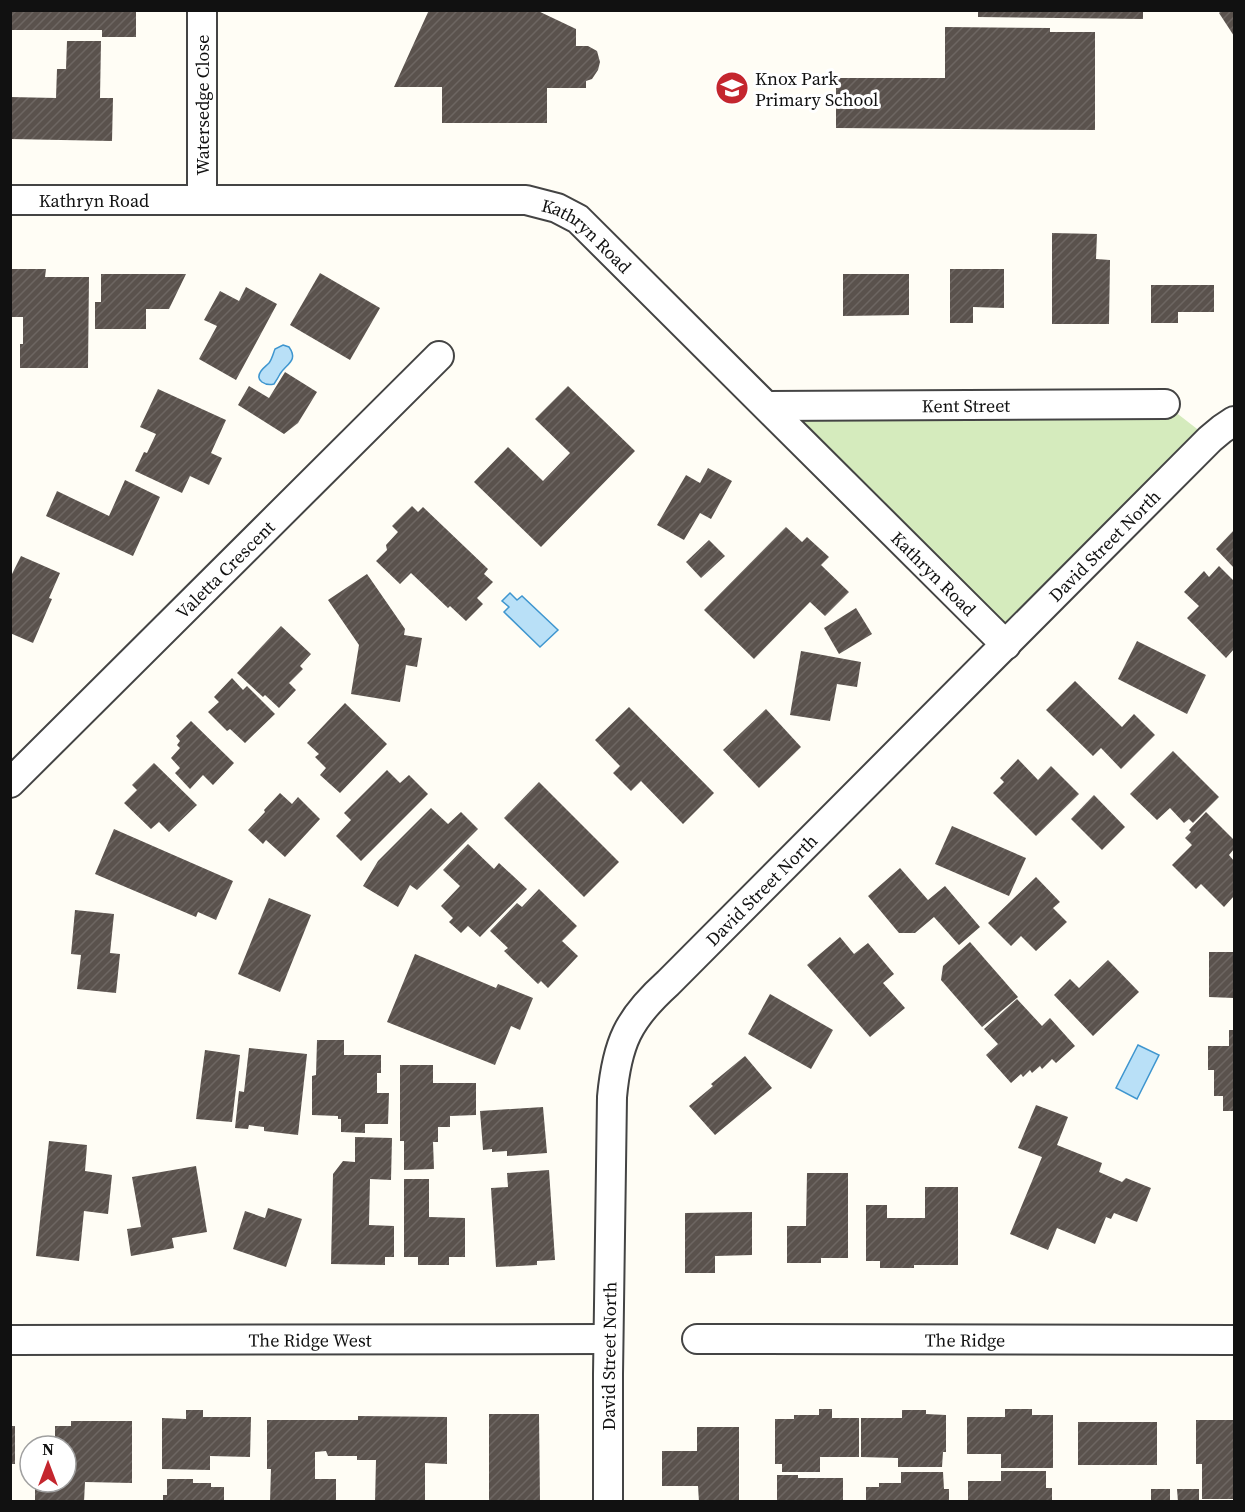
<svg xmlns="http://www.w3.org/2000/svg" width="1245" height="1512" viewBox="0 0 1245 1512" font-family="'Source Serif 4',serif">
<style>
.park{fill:#d5ebbd}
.water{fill:#b9e0f7;stroke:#3f96cf;stroke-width:1.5}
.building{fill:url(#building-hatch)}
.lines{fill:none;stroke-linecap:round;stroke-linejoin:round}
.minor-casing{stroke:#444;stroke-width:32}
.minor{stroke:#fff;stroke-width:28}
.labels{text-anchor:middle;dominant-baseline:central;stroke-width:6;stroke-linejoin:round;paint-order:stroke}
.poi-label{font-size:18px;fill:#111;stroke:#fff;text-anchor:start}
.street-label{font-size:18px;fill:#111;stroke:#fff}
</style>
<defs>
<pattern id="building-hatch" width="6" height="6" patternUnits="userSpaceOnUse" patternTransform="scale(1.5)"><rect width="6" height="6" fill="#5a524d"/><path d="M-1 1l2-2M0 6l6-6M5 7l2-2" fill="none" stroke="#6d6662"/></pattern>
</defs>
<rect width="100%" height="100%" fill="#fffdf5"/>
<path class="park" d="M1165,404L1210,439L1006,645L768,406Z"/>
<g class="water">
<path d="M283,345L289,347C299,361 286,364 280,374C278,378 276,381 274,384C266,386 254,381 261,371C263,368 266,366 269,363C272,359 273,354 275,349Z"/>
<path d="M510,593L517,600L522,596L558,630L540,647L504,612L509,607L502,601Z"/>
<path d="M1138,1045L1159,1055L1137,1099L1116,1088Z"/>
</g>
<g class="building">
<path d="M10,10H136V37H102V30H10Z"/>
<path d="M429,10H536L576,29V46H588L597,51L600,62L598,70L592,79L586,81V88H547V123H442V87H394Z"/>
<path d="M978,10H1143V19L978,17Z"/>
<path d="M1222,10H1234V36L1219,13Z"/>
<path d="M945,27L1050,28V32H1095V130L836,128V78H945Z"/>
<path d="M67,41H101L100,98H113L112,141L10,139V97L56,98L57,69H66Z"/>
<path d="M1052,233L1097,234L1096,259L1110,260L1109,324H1052Z"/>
<path d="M11,269H46L45,277H89L88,368H20V344H23V317H11Z"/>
<path d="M950,269H1004V308L973,307V323H950Z"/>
<path d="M320,273L380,308L350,360L290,325Z"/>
<path d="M101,274H186L169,309H146V329H95V302H101Z"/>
<path d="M843,274H909V315L843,316Z"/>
<path d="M1151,285H1214V312H1178V323H1151Z"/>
<path d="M246,287L277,304L236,380L199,359L217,326L204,320L220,291L239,301Z"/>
<path d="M285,372L317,392L298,423L284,434L238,405L249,386L269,398Z"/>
<path d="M568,386L635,451L541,547L474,482L508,447L543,481L570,453L535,419Z"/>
<path d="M158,389L226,420L211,453L222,458L209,485L190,476L182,493L135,471L144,452L147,453L156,434L140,427Z"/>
<path d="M708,468L732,481L711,519L700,513L684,540L657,525L686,475L700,483Z"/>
<path d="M125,480L160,497L133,556L46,516L57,491L109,516Z"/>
<path d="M412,506L418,512L423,507L488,569L484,574L493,582L477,598L483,604L466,621L450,606L448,608L411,573L400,584L376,561L387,550L386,545L398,532L392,526Z"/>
<path d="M786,527L802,542L807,537L829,557L821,565L849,592L825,616L810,602L754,659L704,610Z"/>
<path d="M1234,530V568L1216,549Z"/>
<path d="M709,540L725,556L701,578L686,562Z"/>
<path d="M21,556L60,573L49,598L52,599L33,643L10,633V578Z"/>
<path d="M1219,566L1234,581V649L1226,658L1187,618L1199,606L1184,592L1204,571L1209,577Z"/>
<path d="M367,574L405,629L404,635L422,638L417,667L406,665L400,702L351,694L359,645L328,600Z"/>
<path d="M856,608L872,634L839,654L824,628Z"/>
<path d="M281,626L311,654L300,666L303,669L289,683L296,690L279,708L265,695L263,697L237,673Z"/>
<path d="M1137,641L1206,675L1187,714L1118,679Z"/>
<path d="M801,651L861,662L857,687L837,684L830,721L790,715Z"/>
<path d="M232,678L243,690L247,686L275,714L245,743L230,729L227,731L208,712L219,702L214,697Z"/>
<path d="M1075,681L1122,727L1134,714L1155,735L1121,769L1101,748L1093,756L1046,710Z"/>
<path d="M345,703L387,744L340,793L320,775L326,768L315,757L319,754L307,743Z"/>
<path d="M629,707L714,793L683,824L641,781L631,791L613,773L620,766L595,740Z"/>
<path d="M766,709L801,747L759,788L723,750Z"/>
<path d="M191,721L234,763L213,785L203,775L190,789L175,773L180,768L171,758L180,748L177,745L180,741L176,736Z"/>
<path d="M1173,751L1219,797L1193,823L1189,819L1184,823L1170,808L1157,820L1130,794Z"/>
<path d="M1018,759L1038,780L1051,766L1079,794L1036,836L993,793L1004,782L1000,778Z"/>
<path d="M154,763L197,805L169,832L159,822L151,829L124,803L137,790L132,785Z"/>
<path d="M387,770L400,783L409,775L428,794L361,861L336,836L351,820L344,813Z"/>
<path d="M539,782L619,862L584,897L504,818Z"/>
<path d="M280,793L292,804L298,797L320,819L285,857L266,840L263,844L248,830L265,812L264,810Z"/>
<path d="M1094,795L1125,827L1102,850L1071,819Z"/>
<path d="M431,808L448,824L461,812L478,829L417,890L410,885L398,907L363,886L378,861Z"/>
<path d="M1206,812L1234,840V849L1229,855L1234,861V896L1224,907L1201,884L1196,889L1172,865L1192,845L1185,838L1191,832L1189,830Z"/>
<path d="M952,826L1026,858L1009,896L935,864Z"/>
<path d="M114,829L233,881L216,920L198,912L196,917L95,874Z"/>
<path d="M468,844L494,869L499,863L527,889L480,937L468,926L461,933L449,922L453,918L441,906L460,886L443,870Z"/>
<path d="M900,868L928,900L945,886L980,927L959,945L934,917L915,933H899L868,896Z"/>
<path d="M1036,877L1060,902L1053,908L1067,922L1036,951L1021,936L1011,946L988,923Z"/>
<path d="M539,889L577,926L562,941L578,956L548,988L541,981L538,984L504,951L508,948L490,931L517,903L522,907Z"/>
<path d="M269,898L311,915L280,992L238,974Z"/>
<path d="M75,910L114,914L110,953L120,954L116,993L77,989L81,955L71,954Z"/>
<path d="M840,937L854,954L868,943L894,974L883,983L905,1008L870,1037L807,965Z"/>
<path d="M970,942L1018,997L982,1027L941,980L943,966Z"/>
<path d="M1209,952H1234V998L1209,997Z"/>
<path d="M415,954L496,988L498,984L533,998L520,1030L511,1026L495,1065L387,1022Z"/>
<path d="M1108,960L1139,992L1093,1036L1054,995L1070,979L1079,988Z"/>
<path d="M770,994L833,1030L811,1069L748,1034Z"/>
<path d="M1017,999L1042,1026L1050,1018L1075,1046L1056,1063L1052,1059L1042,1069L1040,1066L1032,1073L1030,1070L1023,1077L1021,1074L1011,1083L986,1055L998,1044L984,1029Z"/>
<path d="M1229,1030H1234V1111H1223V1096H1214V1070H1208V1046H1229Z"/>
<path d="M317,1040H344V1055H381V1073H377V1093H389L388,1124H365V1133L341,1132V1119H338V1116L312,1115V1076L316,1075Z"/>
<path d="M249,1048L307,1054L298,1135L264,1131V1127L249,1125L248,1129L235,1128L239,1091L244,1092Z"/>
<path d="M205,1050L240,1055L232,1122L196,1119Z"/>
<path d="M745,1056L772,1088L715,1135L689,1106L713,1086L711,1084Z"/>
<path d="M400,1065H433V1083H476V1115L450,1116V1127H438V1142H433L434,1169L404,1170V1141H400Z"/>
<path d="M1036,1105L1068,1117L1057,1145L1102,1163L1099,1172L1122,1182L1126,1178L1151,1188L1137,1222L1114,1213L1111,1219L1106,1217L1095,1244L1057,1228L1048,1250L1010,1234L1042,1157L1018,1148Z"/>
<path d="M543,1107L547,1153L507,1156V1151L492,1152V1149L483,1150L480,1111Z"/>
<path d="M355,1137L392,1138L391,1180L370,1179L369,1225L394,1226V1257H385V1265L331,1264L333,1174L343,1161L355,1162Z"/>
<path d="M49,1141L87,1145L85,1171L112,1175L108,1214L84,1211L79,1261L36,1256Z"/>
<path d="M196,1166L207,1232L172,1238L174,1248L131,1256L127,1229L141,1227L132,1177Z"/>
<path d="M549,1170L555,1260L537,1261V1265L496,1267L491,1188L508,1187L507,1173Z"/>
<path d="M807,1173H848V1258H821V1263H787V1226H806Z"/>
<path d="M404,1179H429V1217L465,1218V1257H449V1265H418V1257H404Z"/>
<path d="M925,1187H958V1265H914V1268H880V1261H866V1205H887V1218H925Z"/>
<path d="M268,1208L302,1219L286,1267L233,1249L245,1211L265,1218Z"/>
<path d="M752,1212V1255L715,1256V1273H685V1213Z"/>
<path d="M819,1409H832V1418H859V1457H820V1472H782V1464H775V1419H794V1415H819Z"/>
<path d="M1005,1409H1032V1415H1053V1468H1001V1454H967V1417H1005Z"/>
<path d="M186,1410H203V1417H251L250,1457L210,1456V1470L162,1469V1418L186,1419Z"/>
<path d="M902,1410H926V1414L946,1415V1452H943L942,1467H898V1458L861,1457V1418H902Z"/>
<path d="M489,1414H539L540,1502H489Z"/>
<path d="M358,1416L447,1417V1464L425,1463V1502H375L376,1460H357V1456H328L326,1451L315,1452V1479H336V1502H270L271,1469H267V1420H358Z"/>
<path d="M1196,1420H1234V1499H1202V1464H1196Z"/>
<path d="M71,1421H132V1483L85,1482L84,1502H35V1482H66V1446H55V1426H71Z"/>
<rect x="1078" y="1422" width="79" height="43"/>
<rect x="10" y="1426" width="5" height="38"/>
<path d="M697,1427H739V1502H699L698,1486H662V1451H697Z"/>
<path d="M1001,1471H1046V1488H1052V1502H968V1481H1001Z"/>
<path d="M901,1472H943L944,1489H949V1502H866V1487H879V1483H901Z"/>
<path d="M777,1475H798V1478H843V1502H777Z"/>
<path d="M167,1479H193V1483H211V1487H224V1502H163V1495H167Z"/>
<rect x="1151" y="1489" width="19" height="13"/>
<path d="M1177,1489H1199V1502H1178Z"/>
</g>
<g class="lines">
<defs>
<g id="minor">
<path d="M202,10V200"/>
<path id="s1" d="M10,200H526L557,208L578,219L1006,645"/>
<path id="s2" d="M768,406L1165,404"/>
<path id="s3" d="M10,783L439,356"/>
<path id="s4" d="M697,1339L1234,1340"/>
<path id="s5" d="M10,1340L608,1339"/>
<path id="s6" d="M608,1502V1374L612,1097C617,1043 628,1019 668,983L1210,439L1222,429L1234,421"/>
</g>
</defs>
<use href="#minor" class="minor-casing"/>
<use href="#minor" class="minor"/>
</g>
<defs>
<symbol id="school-disc" viewBox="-11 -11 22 22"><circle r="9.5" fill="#c4262e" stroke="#fff"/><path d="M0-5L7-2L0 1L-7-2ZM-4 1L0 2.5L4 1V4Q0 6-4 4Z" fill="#fff"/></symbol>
</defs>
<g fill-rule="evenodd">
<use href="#school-disc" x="713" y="69" width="38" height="38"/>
</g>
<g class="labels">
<g class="poi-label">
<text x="755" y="78">Knox Park<tspan x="755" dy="21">Primary School</tspan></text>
</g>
<g class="street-label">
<text transform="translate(202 105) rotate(-90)">Watersedge Close</text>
<text stroke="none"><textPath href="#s1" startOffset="84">Kathryn Road</textPath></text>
<text stroke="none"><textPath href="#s1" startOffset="588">Kathryn Road</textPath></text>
<text stroke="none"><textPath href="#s2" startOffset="198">Kent Street</textPath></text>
<text stroke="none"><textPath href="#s6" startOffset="1154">David Street North</textPath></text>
<text stroke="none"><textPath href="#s3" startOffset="303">Valetta Crescent</textPath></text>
<text stroke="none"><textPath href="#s1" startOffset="1074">Kathryn Road</textPath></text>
<text stroke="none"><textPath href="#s6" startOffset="668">David Street North</textPath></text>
<text stroke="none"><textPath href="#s5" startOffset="300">The Ridge West</textPath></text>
<text stroke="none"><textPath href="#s4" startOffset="268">The Ridge</textPath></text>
<text stroke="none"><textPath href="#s6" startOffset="146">David Street North</textPath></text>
</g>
</g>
<rect width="1245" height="1512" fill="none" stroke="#111111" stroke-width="24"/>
<g transform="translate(48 1464)"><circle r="28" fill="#ffffff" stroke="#a0a0a0" stroke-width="1.5"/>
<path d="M0-4.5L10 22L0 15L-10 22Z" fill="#c4262e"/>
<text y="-9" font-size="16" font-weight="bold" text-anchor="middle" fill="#111111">N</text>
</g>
</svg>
